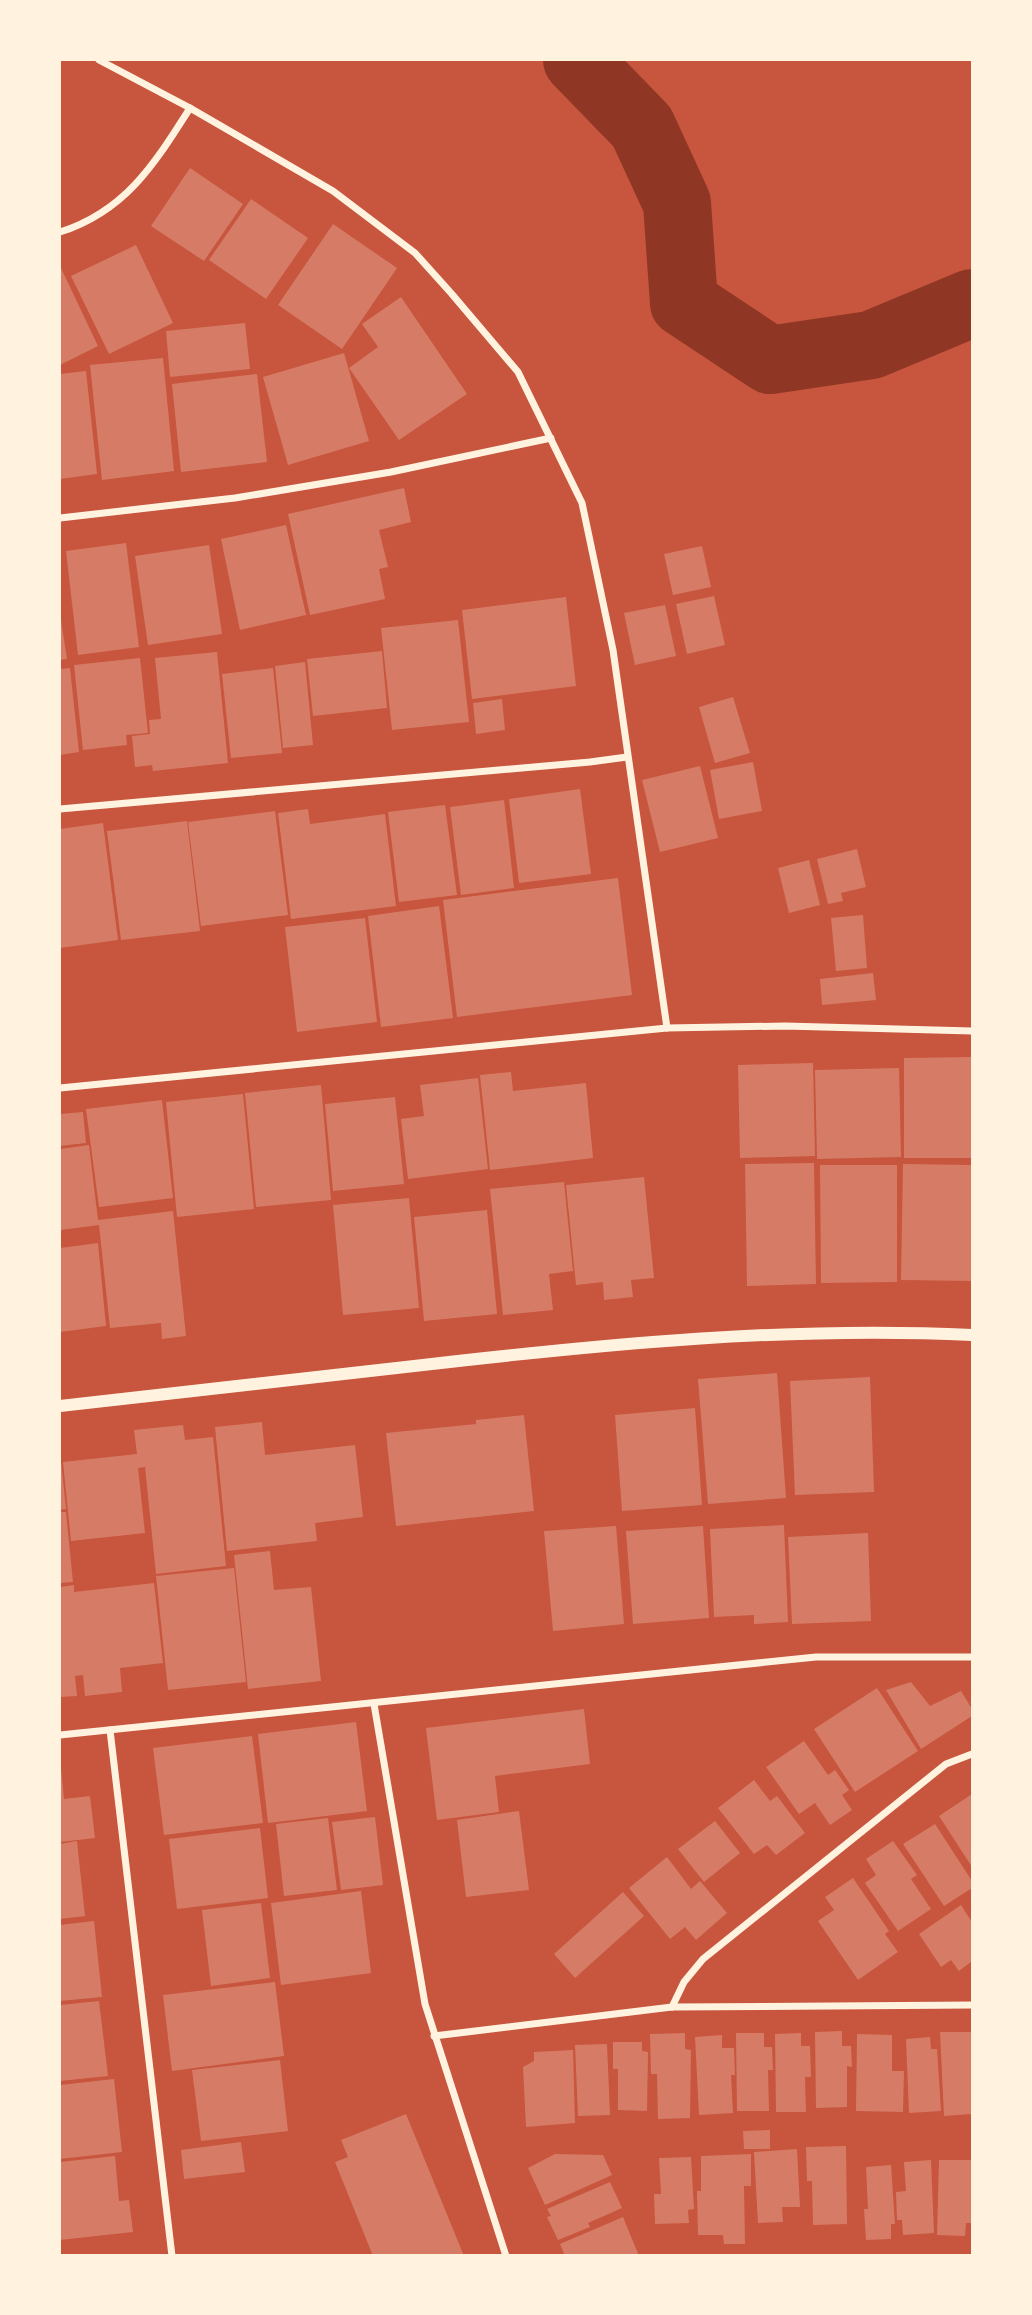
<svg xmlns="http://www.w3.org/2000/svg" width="1032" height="2315" viewBox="0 0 1032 2315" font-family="Jost,sans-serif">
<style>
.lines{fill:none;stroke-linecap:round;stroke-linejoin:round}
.river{stroke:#8f3625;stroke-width:68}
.building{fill:#d67c66}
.minor{stroke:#fff3e0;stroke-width:7}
.tertiary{stroke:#fff3e0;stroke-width:12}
</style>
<rect width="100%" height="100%" fill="#c8553d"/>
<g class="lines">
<path class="river" d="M577,60L642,127L677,203L684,303L770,360L871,345L972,303"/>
</g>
<g class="building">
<path d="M190,168L243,204L204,261L151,226Z"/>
<path d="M251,199L308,238L266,299L209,260Z"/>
<path d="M333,224L397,268L342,349L278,305Z"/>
<path d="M136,245L173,323L109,354L71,276Z"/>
<path d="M60,266L98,346L60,365Z"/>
<path d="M401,297L467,394L399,440L349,368L378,347L362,324Z"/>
<path d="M245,323L250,369L170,377L166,331Z"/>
<path d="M344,353L369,441L288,465L263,377Z"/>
<path d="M163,358L174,471L102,480L90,365Z"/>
<path d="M86,371L97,474L60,479V374Z"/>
<path d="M257,374L267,462L181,472L172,384Z"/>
<path d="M404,488L411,522L379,530L388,567L379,569L385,599L310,615L288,514Z"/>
<path d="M286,525L306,615L240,630L221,539Z"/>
<path d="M126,543L139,647L78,655L66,551Z"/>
<path d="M209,545L222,634L148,645L135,556Z"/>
<path d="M702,546L711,587L673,595L664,554Z"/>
<path d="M714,596L725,645L687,654L676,604Z"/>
<path d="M566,597L576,686L472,699L462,610Z"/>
<path d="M665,605L676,656L635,665L624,613Z"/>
<path d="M60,614L67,659L60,660Z"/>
<path d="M458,620L469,722L392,730L381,628Z"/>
<path d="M382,651L387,708L313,716L307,659Z"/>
<path d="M217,652L228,763L153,771L152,765L135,767L132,736L150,734L149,720L161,719L155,658Z"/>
<path d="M140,658L148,733L126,735L127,745L83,750L74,665Z"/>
<path d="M305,662L313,745L283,748L275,666Z"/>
<path d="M70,668L79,752L60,755V669Z"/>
<path d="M273,668L282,753L231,758L222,674Z"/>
<path d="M733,697L750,753L715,763L699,707Z"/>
<path d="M502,699L505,730L476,734L473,703Z"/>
<path d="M753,762L762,811L719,819L710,770Z"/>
<path d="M700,766L718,838L660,852L642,780Z"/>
<path d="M580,789L591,874L519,883L509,799Z"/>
<path d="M504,800L514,888L461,895L450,807Z"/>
<path d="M445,805L457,895L399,902L388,812Z"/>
<path d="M308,809L310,824L385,814L396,906L291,919L278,813Z"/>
<path d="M275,811L288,915L201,926L188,822Z"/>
<path d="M187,821L200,931L121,940L107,831Z"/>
<path d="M103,823L118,940L60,948V829Z"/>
<path d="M857,849L866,887L841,893L843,901L828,904L817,859Z"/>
<path d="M809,860L820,905L789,913L778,868Z"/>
<path d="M618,878L632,995L457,1017L443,900Z"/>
<path d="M439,906L453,1018L381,1027L368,916Z"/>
<path d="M863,915L867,968L836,971L831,918Z"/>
<path d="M365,918L377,1022L297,1032L285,927Z"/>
<path d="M873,973L876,1000L822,1005L820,979Z"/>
<path d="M972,1057V1158H904V1058Z"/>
<path d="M813,1063L815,1156L740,1158L738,1065Z"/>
<path d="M899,1068L901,1157L817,1159L815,1070Z"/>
<path d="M511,1072L513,1091L586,1083L593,1158L490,1170L480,1075Z"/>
<path d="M478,1078L488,1169L408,1179L401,1119L424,1116L420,1085Z"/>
<path d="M321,1085L331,1200L256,1207L245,1093Z"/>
<path d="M243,1094L254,1209L177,1217L166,1102Z"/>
<path d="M395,1097L404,1184L333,1191L325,1104Z"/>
<path d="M162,1100L173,1198L99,1207L86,1109Z"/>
<path d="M83,1112L86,1143L60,1146V1114Z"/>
<path d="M89,1145L98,1220L173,1211L186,1336L162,1339L161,1323L110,1328L99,1225L60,1230V1149Z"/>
<path d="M814,1163L816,1284L747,1286L745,1164Z"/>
<path d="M903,1164L972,1165V1281L901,1280Z"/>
<path d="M820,1165H897V1282L821,1283Z"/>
<path d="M644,1177L654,1278L631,1280L633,1297L604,1300L603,1282L576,1285L566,1185Z"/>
<path d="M564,1182L573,1271L549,1274L553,1310L503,1315L490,1189Z"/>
<path d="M409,1198L419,1308L343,1315L333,1205Z"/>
<path d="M487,1210L497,1314L424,1321L414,1217Z"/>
<path d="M98,1243L106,1326L60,1332V1248Z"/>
<path d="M777,1373L786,1498L708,1504L698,1379Z"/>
<path d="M870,1377L874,1492L795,1495L790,1381Z"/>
<path d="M695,1408L702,1505L622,1511L615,1415Z"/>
<path d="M524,1415L534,1511L396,1526L386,1433L476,1424V1420Z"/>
<path d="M262,1422L265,1455L355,1445L363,1517L315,1523L317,1541L227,1551L215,1427Z"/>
<path d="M183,1425L185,1440L213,1437L226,1566L156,1574L145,1467L138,1468L145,1533L71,1541L63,1462L137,1454L134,1430Z"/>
<path d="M60,1461H61L66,1509L60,1510Z"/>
<path d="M60,1512H66L73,1582L60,1583Z"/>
<path d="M784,1525L788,1622L754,1624V1615L714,1617L710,1529Z"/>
<path d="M616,1526L624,1624L553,1631L544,1531Z"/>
<path d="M703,1526L709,1618L633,1624L626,1531Z"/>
<path d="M868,1533L871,1621L792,1624L788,1537Z"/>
<path d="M270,1551L274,1590L311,1587L321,1681L248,1689L234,1555Z"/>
<path d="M234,1568L246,1682L168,1690L156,1576Z"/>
<path d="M154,1583L163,1663L120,1668L122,1692L85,1696L83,1675L75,1676L77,1696L60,1697V1587L74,1585V1592Z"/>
<path d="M911,1682L930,1706L961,1691L972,1709V1716L921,1749L886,1690Z"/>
<path d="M877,1688L918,1751L855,1792L814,1729Z"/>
<path d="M584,1709L590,1764L495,1776L499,1812L437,1820L426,1728Z"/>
<path d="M356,1722L367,1811L268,1823L258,1734Z"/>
<path d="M252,1736L263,1823L164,1835L153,1748Z"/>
<path d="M804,1741L828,1775L835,1770L849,1790L842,1795L852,1810L830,1825L815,1803L799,1814L766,1767Z"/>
<path d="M60,1768H61L64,1799L90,1796L95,1838L60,1842Z"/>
<path d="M754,1780L770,1801L777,1796L805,1833L776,1855L767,1845L754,1854L718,1808Z"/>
<path d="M972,1794V1867L939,1816Z"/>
<path d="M519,1811L529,1890L466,1897L457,1820Z"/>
<path d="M375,1817L383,1885L341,1890L332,1822Z"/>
<path d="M328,1818L337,1890L284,1896L276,1824Z"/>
<path d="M715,1821L740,1853L704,1882L678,1849Z"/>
<path d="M935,1824L972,1881V1888L944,1906L903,1844Z"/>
<path d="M260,1828L268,1898L177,1909L169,1839Z"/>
<path d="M77,1841L85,1916L60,1919V1844Z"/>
<path d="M893,1841L917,1875L911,1879L931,1909L898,1931L865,1883L876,1875L866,1859Z"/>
<path d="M667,1857L691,1889L700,1881L727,1913L696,1940L685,1927L670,1939L629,1888Z"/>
<path d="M853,1878L889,1931L885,1934L898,1952L858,1980L818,1921L834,1910L825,1897Z"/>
<path d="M361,1891L371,1973L281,1985L271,1903Z"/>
<path d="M623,1892L644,1916L575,1978L554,1954Z"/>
<path d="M261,1903L270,1978L211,1986L202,1910Z"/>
<path d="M961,1905L972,1922V1961L959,1971L951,1960L941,1967L919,1934Z"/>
<path d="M94,1921L102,1997L60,2001V1925Z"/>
<path d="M275,1982L284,2056L172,2071L163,1995Z"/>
<path d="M99,2001L108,2076L60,2081V2005Z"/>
<path d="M842,2031V2046H851L852,2067L847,2066V2107L816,2108L815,2032Z"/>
<path d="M940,2032H972V2114L944,2116Z"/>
<path d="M685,2033V2049L691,2050L690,2118L658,2119L657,2074H651L650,2034Z"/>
<path d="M736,2033H764V2047H772L773,2070H768L769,2111H737Z"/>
<path d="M801,2033V2046H810L811,2077H805L806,2112H776L775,2034Z"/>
<path d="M857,2034L892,2035V2071H904L903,2112L856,2111Z"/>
<path d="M722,2035V2048H734L735,2075H731L733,2113L699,2115L695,2037Z"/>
<path d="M930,2037L931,2049H937L941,2111L909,2113L906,2039Z"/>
<path d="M613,2042H642V2051L648,2052L647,2111L618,2110V2069H613Z"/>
<path d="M607,2044L610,2115L578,2116L575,2045Z"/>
<path d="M573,2050L575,2123L526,2127L523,2067L534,2061V2052Z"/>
<path d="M280,2060L288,2131L201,2141L192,2070Z"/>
<path d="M114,2079L122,2152L60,2159V2085Z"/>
<path d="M406,2114L464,2256H373L335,2162L348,2157L341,2140Z"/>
<path d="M770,2130V2149H744L743,2131Z"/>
<path d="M241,2142L245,2172L184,2179L181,2150Z"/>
<path d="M846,2146L847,2224L813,2225L812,2181H807L806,2147Z"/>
<path d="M797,2149L800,2207H782L783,2222L758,2223L754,2152Z"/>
<path d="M555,2154L603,2155L612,2175L545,2205L528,2168Z"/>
<path d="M751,2154V2186H744L745,2244H724L723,2235H698L697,2191H701V2156Z"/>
<path d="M115,2156L119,2201L129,2200L133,2232L60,2240V2162Z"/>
<path d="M691,2157L694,2209L688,2210L689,2223L655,2224L654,2194H661L659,2158Z"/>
<path d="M931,2160L934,2233L903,2235L902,2220H897L896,2192L906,2191L904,2162Z"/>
<path d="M939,2160H972V2223H966L965,2236L937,2235Z"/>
<path d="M891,2165L895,2224H891V2239L866,2240L864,2209H868L866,2167Z"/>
<path d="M610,2182L622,2208L588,2223L590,2227L558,2240L547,2217L551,2216L547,2209Z"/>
<path d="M623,2217L639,2256H565L560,2244Z"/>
</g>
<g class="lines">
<g class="minor">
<path d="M99,60L190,108L333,191L415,253L451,293L518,372L582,503L613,650L667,1028"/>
<path d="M60,232C126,211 155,163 190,108"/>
<path d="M60,518L235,498L391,472L551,438"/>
<path d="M60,809L590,762L627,757"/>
<path d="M60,1088L667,1028L785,1026L972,1031"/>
<path d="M374,1704L425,2004L506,2256"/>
<path d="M110,1730L172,2256"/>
<path d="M60,1735L816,1657H972"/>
<path d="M672,2007L684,1982L703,1959L946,1764L972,1754"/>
<path d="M434,2036L672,2007L972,2005"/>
</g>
<path class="tertiary" d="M60,1406C181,1392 302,1378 423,1365C605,1344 789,1326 972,1335"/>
</g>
<rect width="1032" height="2315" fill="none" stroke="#fff3e0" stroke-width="122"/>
</svg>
